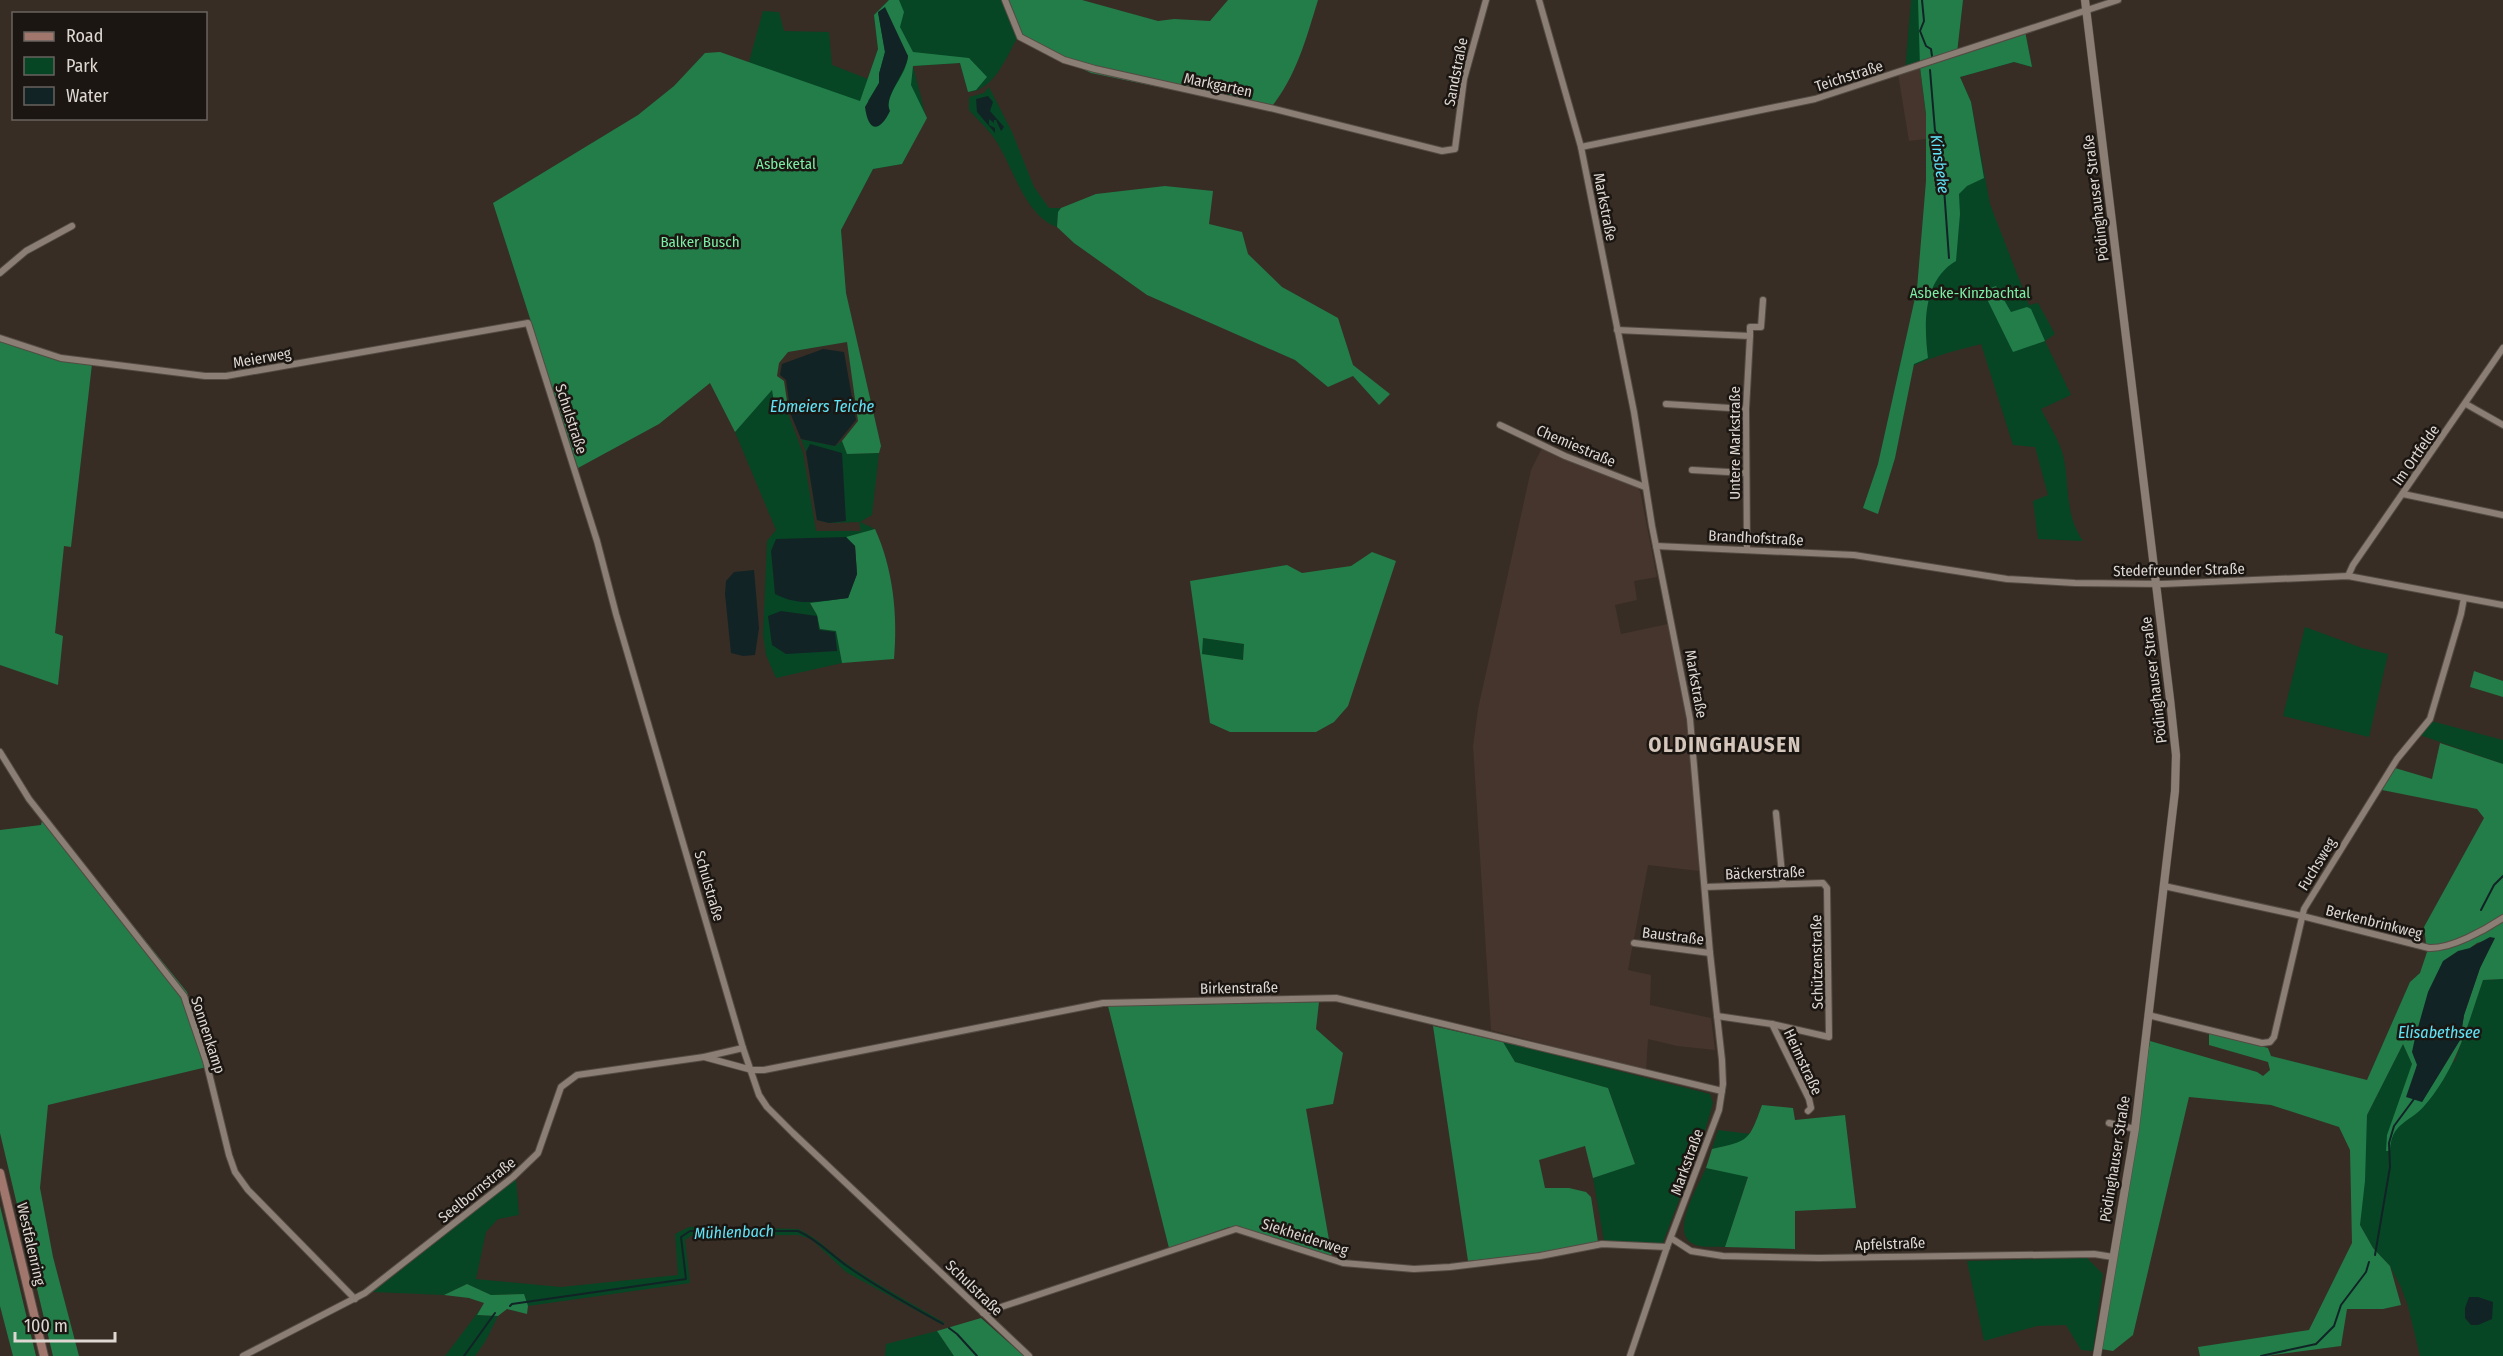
<svg xmlns="http://www.w3.org/2000/svg" width="2503" height="1356" viewBox="0 0 2503 1356" font-family="'Fira Sans Condensed',sans-serif">
<style>
.industrial{fill:#46352c}
.green{fill:#064624}
.forest{fill:#227d49;fill-rule:evenodd}
.water{fill:#122326}
.lines{fill:none;stroke-linecap:round;stroke-linejoin:round}
.stream{stroke:#122326;stroke-width:2}
.minor-casing{stroke:#544b44;stroke-width:8}
.tertiary-casing{stroke:#544b44;stroke-width:9}
.secondary-casing{stroke:#544b44;stroke-width:10}
.minor{stroke:#8b7e74;stroke-width:6}
.tertiary{stroke:#8b7e74;stroke-width:8}
.secondary{stroke:#a1776d;stroke-width:8}
.labels{text-anchor:middle;dominant-baseline:central;stroke-width:5;stroke-linejoin:round;paint-order:stroke}
.street-label{font-size:15px;fill:#ded7d2;stroke:#1b1612}
.park-label{font-size:15px;fill:#7ceea5;stroke:#1b1612}
.water-label{font-size:16px;font-style:italic;fill:#60e4f7;stroke:#1b1612}
.district-label{font-size:21px;font-weight:bold;letter-spacing:1.5px;fill:#d5c7bc;stroke:#1b1612}
</style>
<rect width="100%" height="100%" fill="#372d24"/>
<g class="industrial">
<path d="M1920,67L1926,114V139L1909,141L1898,74Z"/>
<path d="M1542,448L1636,486L1640,491L1657,577L1634,581L1637,600L1615,605L1621,634L1668,624L1686,715L1695,790L1699,871L1648,865L1628,970L1651,975L1650,1005L1711,1018L1715,1050L1677,1046L1648,1039L1646,1071L1491,1030L1473,746L1478,709L1531,470Z"/>
</g>
<g class="green">
<path d="M889,0H1008L1020,33C1008,53 995,91 968,92L960,63L913,66L926,117L902,164L873,169L841,230L845,293L855,340L744,65L749,62L763,11L779,12L784,31L829,32L832,65L868,79L878,49L874,15Z"/>
<path d="M1911,0H1963L1957,52L2025,31L2032,67L2014,62L1960,77L1971,102L1990,204L2029,305L2038,303L2055,334L2045,341L2071,395L2041,409C2048,423 2059,440 2063,455C2070,484 2064,514 2083,541L2038,539L2033,501L2048,495L2035,447L2013,445L1981,344C1951,352 1923,358 1897,375L1931,255L1926,114L1920,67L1905,72Z"/>
<path d="M989,87L1012,132L1034,187L1049,208H1061L1058,212L1057,227C1024,216 1013,165 994,138C987,128 977,119 969,110V97L984,93Z"/>
<path d="M772,389L774,402L787,401L789,416L803,453L816,531H861L859,522L829,523L817,520L806,452L801,439L835,446L842,441L847,454L879,453L872,515L860,522L875,529L847,537L855,546L848,598L810,604L817,615L820,629L836,631L842,663L776,678L766,655L763,635L767,541L776,530L735,432Z"/>
<path d="M2305,627L2362,648L2388,654L2369,737L2283,716Z"/>
<path d="M1203,638L1244,644L1243,660L1201,654Z"/>
<path d="M2431,721L2503,740V764L2420,735Z"/>
<path d="M2503,979V1356H2420L2408,1306L2401,1287L2390,1266L2373,1248L2360,1225L2367,1115L2403,1044L2412,1064L2402,1097L2455,1061L2483,980Z"/>
<path d="M1503,1042L1710,1094L1713,1103L1705,1131L1662,1245L1604,1241L1593,1178L1635,1163L1608,1088L1515,1062Z"/>
<path d="M1718,1130L1751,1134L1740,1143L1712,1149Z"/>
<path d="M1706,1168L1748,1176L1725,1247C1716,1246 1704,1248 1696,1245C1667,1236 1699,1185 1706,1168Z"/>
<path d="M516,1179L519,1215L498,1219L486,1232L476,1279L561,1287L678,1275L675,1234L689,1227L798,1229C819,1238 831,1254 850,1266C881,1287 913,1304 945,1323L941,1324L846,1272L811,1239L798,1235L691,1236L685,1240L690,1283L528,1306L524,1294L491,1295L467,1284L444,1295L373,1292Z"/>
<path d="M2087,1258L2103,1274L2093,1351L2081,1350L2066,1325L2037,1326L1984,1341L1967,1261Z"/>
<path d="M485,1303L477,1315L498,1316L485,1342L475,1356H445Z"/>
<path d="M937,1331L954,1356H885L886,1344Z"/>
</g>
<g class="forest">
<path d="M889,0H899L904,12L900,27L913,52L969,58L987,77L976,90L968,92L960,63L913,66L911,85L927,118L902,164L873,169L841,230L846,293L881,446L879,453L847,454L842,441L858,421L847,342L788,352L779,363L777,376L784,381L787,401L774,402L772,390L735,432L710,383L659,424L578,468L493,203L638,115L674,86L705,53L720,52L860,101L878,49L874,15ZM878,12L908,56C906,75 891,87 888,105L868,101L879,83V74L885,52Z"/>
<path d="M1008,0H1082L1158,21L1174,19L1210,21L1228,0H1318C1306,39 1296,78 1269,110L1091,73L1028,43L1021,33Z"/>
<path d="M1918,0H1963L1957,53L2025,31L2032,67L2014,62L1960,77L1971,102L1984,178L1967,186L1959,194L1960,214L1956,261C1922,281 1924,325 1928,358L1914,364L1895,458L1878,514L1863,508L1878,464L1917,289L1926,181V114L1920,67Z"/>
<path d="M1165,186L1213,191L1209,224L1242,232L1248,254L1282,287L1338,318L1353,365L1390,394L1379,405L1353,376L1328,387L1295,360L1147,295L1074,243L1057,227L1058,212L1061,208L1096,194Z"/>
<path d="M1996,286L2011,312L2027,307L2031,309L2045,341L2013,352L1983,291Z"/>
<path d="M0,340L92,364L71,547L64,546L55,633L63,636L58,685L0,665Z"/>
<path d="M875,529C893,568 898,616 894,659L842,663L836,631L820,629L817,615L810,603L848,598L857,574L855,546L846,537Z"/>
<path d="M1372,552L1396,561L1348,706L1334,722L1316,732H1230L1210,723L1190,581L1287,565L1302,573L1351,566ZM1203,638L1244,644L1243,660L1202,654Z"/>
<path d="M2474,671L2503,681V697L2470,687Z"/>
<path d="M2440,743L2503,764V979L2483,980C2468,1024 2456,1070 2425,1105C2410,1123 2391,1122 2390,1151H2386L2387,1135L2412,1064L2403,1044L2367,1115L2365,1181L2360,1225L2373,1248L2390,1266L2401,1305L2383,1309H2347L2341,1346L2266,1356H2200L2198,1347L2309,1330L2352,1243L2350,1150L2339,1127L2271,1105L2189,1097L2133,1335L2113,1351L2101,1349L2150,1041L2257,1072L2263,1076L2270,1070L2268,1062L2209,1045V1033L2268,1048L2271,1056L2367,1080L2410,982L2420,973L2427,952L2424,927L2484,818L2477,809L2382,790L2395,768L2432,779ZM2494,938L2480,968L2464,1015L2460,1040L2422,1102L2414,1077L2417,1065L2470,948L2477,943Z"/>
<path d="M42,821L51,824L187,992L211,1066L48,1105L40,1188L53,1257L79,1356H53L0,1133V830L41,825Z"/>
<path d="M1319,1002L1316,1029L1343,1053L1333,1104L1306,1109L1332,1257L1240,1227H1229L1169,1248L1108,1006Z"/>
<path d="M1433,1026L1503,1042L1515,1062L1608,1088L1635,1164L1593,1178L1585,1146L1539,1160L1545,1188H1569L1586,1192L1591,1197L1598,1242L1539,1253L1468,1261Z"/>
<path d="M1762,1105L1793,1108L1795,1120L1845,1115L1856,1208L1795,1211V1249L1725,1247L1748,1177L1706,1168L1712,1149C1749,1141 1749,1141 1762,1105Z"/>
<path d="M0,1206L36,1356H13L0,1306Z"/>
<path d="M467,1284L491,1295L524,1294L528,1306L527,1314L507,1309L498,1316L477,1315L484,1303L469,1298L444,1295Z"/>
<path d="M981,1318L1024,1356H954L937,1331Z"/>
</g>
<g class="water">
<path d="M885,7L908,56C906,74 883,96 890,111C879,134 868,131 865,107L879,83V74L885,52L878,12Z"/>
<path d="M988,96L993,102L990,111L1004,127L1001,131L996,120H994V123L989,119V125L995,128V133L977,112L976,99Z"/>
<path d="M823,349L844,352L856,420L835,446L801,439L791,415L786,380L780,375L782,364Z"/>
<path d="M810,444L842,453L846,521L829,523L817,520L806,452Z"/>
<path d="M846,537L855,546L857,574L848,598C822,601 799,607 775,594L771,551L776,539Z"/>
<path d="M754,570L759,628L755,655L743,656L731,653L725,594L726,581L734,572Z"/>
<path d="M781,611L817,616L819,630L835,632L837,651L786,654L772,645L768,616Z"/>
<path d="M2490,937L2495,938L2480,968L2464,1015L2460,1040L2422,1102L2406,1097L2417,1065L2412,1052L2415,1038L2428,992L2443,961L2458,951L2470,948Z"/>
<path d="M2469,1297H2478L2493,1302L2492,1319L2478,1325H2471L2465,1318V1308Z"/>
</g>
<g class="lines">
<g class="stream">
<path d="M1922,0L1924,21L1920,31L1926,46L1931,49L1932,56"/>
<path d="M1930,70L1935,131L1940,137L1941,146L1949,258"/>
<path d="M2481,910L2494,885L2503,876"/>
<path d="M2375,1255L2390,1167L2389,1143L2394,1126L2414,1099"/>
<path d="M510,1306L512,1304L686,1279L681,1237L690,1231H798C818,1240 830,1254 847,1266C878,1288 911,1306 943,1324"/>
<path d="M949,1328L957,1334L977,1356"/>
<path d="M464,1356L495,1313"/>
<path d="M2261,1356L2316,1344L2334,1326L2341,1305L2366,1272L2369,1262"/>
</g>
<defs>
<g id="minor">
<path d="M1005,0L1020,37L1064,60L1095,69L1270,108L1442,151L1455,149L1464,79L1486,0"/>
<path d="M1539,0L1581,147L1634,412L1652,526L1690,719L1710,953L1722,1060L1723,1084L1719,1110L1667,1247L1630,1356"/>
<path d="M1581,147L1815,99L2118,0"/>
<path d="M0,273L26,251L72,226"/>
<path d="M1617,330L1750,336L1746,409L1747,549"/>
<path d="M1750,336V327H1761L1763,300"/>
<path d="M0,338L61,358L205,376H226L528,323L597,541L616,614L743,1048L759,1095L767,1107L793,1133L1029,1356"/>
<path d="M1666,404L1746,409"/>
<path d="M2466,404L2503,425"/>
<path d="M1500,425L1565,456L1645,487"/>
<path d="M1692,470L1746,473"/>
<path d="M2403,494L2503,515"/>
<path d="M1656,546L1854,555L2007,579L2075,583L2162,584L2348,576L2503,605"/>
<path d="M2348,576L2353,565L2503,348"/>
<path d="M0,752L29,799L184,996L206,1061L229,1155L235,1172L248,1190L355,1299"/>
<path d="M1776,813L1783,884"/>
<path d="M2164,886L2302,916L2429,948C2451,949 2485,930 2503,918"/>
<path d="M1705,887L1823,883L1827,888L1829,1037L1772,1024L1717,1016"/>
<path d="M1634,943L1710,953"/>
<path d="M2148,1015L2262,1043L2270,1042L2274,1037L2304,909L2397,759L2430,719L2461,614L2464,598"/>
<path d="M1772,1024L1809,1099L1811,1108L1808,1111"/>
<path d="M704,1057L752,1070H764L1103,1003L1336,998L1722,1091"/>
<path d="M2109,1123L2135,1129"/>
<path d="M1671,1238L1691,1251L1723,1256L1819,1258L2094,1254L2113,1257"/>
<path d="M983,1313L1236,1229L1343,1263L1414,1269L1450,1267L1540,1256L1602,1244L1667,1247"/>
<path d="M243,1356L365,1293L513,1177L538,1153L561,1087L577,1075L704,1057L743,1048"/>
</g>
<path id="tertiary" d="M2085,0L2170,699L2176,755L2175,791L2135,1129L2097,1356"/>
<path id="secondary" d="M0,1173L44,1356"/>
</defs>
<use href="#minor" class="minor-casing"/>
<use href="#tertiary" class="tertiary-casing"/>
<use href="#secondary" class="secondary-casing"/>
<use href="#minor" class="minor"/>
<use href="#tertiary" class="tertiary"/>
<use href="#secondary" class="secondary"/>
</g>
<g class="labels">
<g class="street-label">
<text transform="translate(1456 72) rotate(-79)">Sandstraße</text>
<text transform="translate(1849 76) rotate(-18)">Teichstraße</text>
<text transform="translate(1218 85) rotate(12)">Markgarten</text>
<text transform="translate(2096 198) rotate(-97)">Pödinghauser Straße</text>
<text transform="translate(1605 207) rotate(79)">Markstraße</text>
<text transform="translate(262 358) rotate(-10)">Meierweg</text>
<text transform="translate(571 419) rotate(72)">Schulstraße</text>
<text transform="translate(1735 443) rotate(-90)">Untere Markstraße</text>
<text transform="translate(1576 446) rotate(23)">Chemiestraße</text>
<text transform="translate(2416 455) rotate(-55)">Im Ortfelde</text>
<text transform="translate(1756 538) rotate(3)">Brandhofstraße</text>
<text transform="translate(2179 570) rotate(-1)">Stedefreunder Straße</text>
<text transform="translate(2154 680) rotate(-97)">Pödinghauser Straße</text>
<text transform="translate(1696 684) rotate(80)">Markstraße</text>
<text transform="translate(2317 864) rotate(-59)">Fuchsweg</text>
<text transform="translate(1765 873) rotate(-2)">Bäckerstraße</text>
<text transform="translate(709 886) rotate(74)">Schulstraße</text>
<text transform="translate(2374 922) rotate(14)">Berkenbrinkweg</text>
<text transform="translate(1673 936) rotate(7)">Baustraße</text>
<text transform="translate(1817 962) rotate(-91)">Schützenstraße</text>
<text transform="translate(1239 988) rotate(-1)">Birkenstraße</text>
<text transform="translate(208 1035) rotate(72)">Sonnenkamp</text>
<text transform="translate(1803 1062) rotate(65)">Heimstraße</text>
<text transform="translate(2115 1159) rotate(-81)">Pödinghauser Straße</text>
<text transform="translate(1687 1162) rotate(-70)">Markstraße</text>
<text transform="translate(477 1190) rotate(-39)">Seelbornstraße</text>
<text transform="translate(1305 1237) rotate(18)">Siekheiderweg</text>
<text transform="translate(31 1244) rotate(77)">Westfalenring</text>
<text transform="translate(1890 1244) rotate(-2)">Apfelstraße</text>
<text transform="translate(974 1288) rotate(44)">Schulstraße</text>
</g>
<g class="park-label">
<text x="786" y="164">Asbeketal</text>
<text x="700" y="242">Balker Busch</text>
<text x="1970" y="293">Asbeke-Kinzbachtal</text>
</g>
<g class="water-label">
<text transform="translate(1940 164) rotate(82)">Kinsbeke</text>
<text x="822" y="406">Ebmeiers Teiche</text>
<text x="2439" y="1032">Elisabethsee</text>
<text transform="translate(734 1232) rotate(-2)">Mühlenbach</text>
</g>
<g class="district-label">
<text x="1725" y="745">OLDINGHAUSEN</text>
</g>
</g>
<rect x="12" y="12" width="195" height="108" fill="#1b1612" stroke="#69635f" stroke-width="1.5"/>
<rect x="24" y="32" width="30" height="9" fill="#a1776d" stroke="#69635f" stroke-width="1.5"/>
<text x="66" y="42" font-size="18" fill="#ded7d2">Road</text>
<rect x="24" y="57" width="30" height="18" fill="#064624" stroke="#69635f" stroke-width="1.5"/>
<text x="66" y="72" font-size="18" fill="#ded7d2">Park</text>
<rect x="24" y="87" width="30" height="18" fill="#122326" stroke="#69635f" stroke-width="1.5"/>
<text x="66" y="102" font-size="18" fill="#ded7d2">Water</text>
<path d="M15 1332v9h100v-9" fill="none" stroke="#ded7d2" stroke-width="3"/>
<text x="24" y="1332" font-size="18" fill="#ded7d2" stroke="#1b1612" stroke-width="4.5" paint-order="stroke">100 m</text>
</svg>
